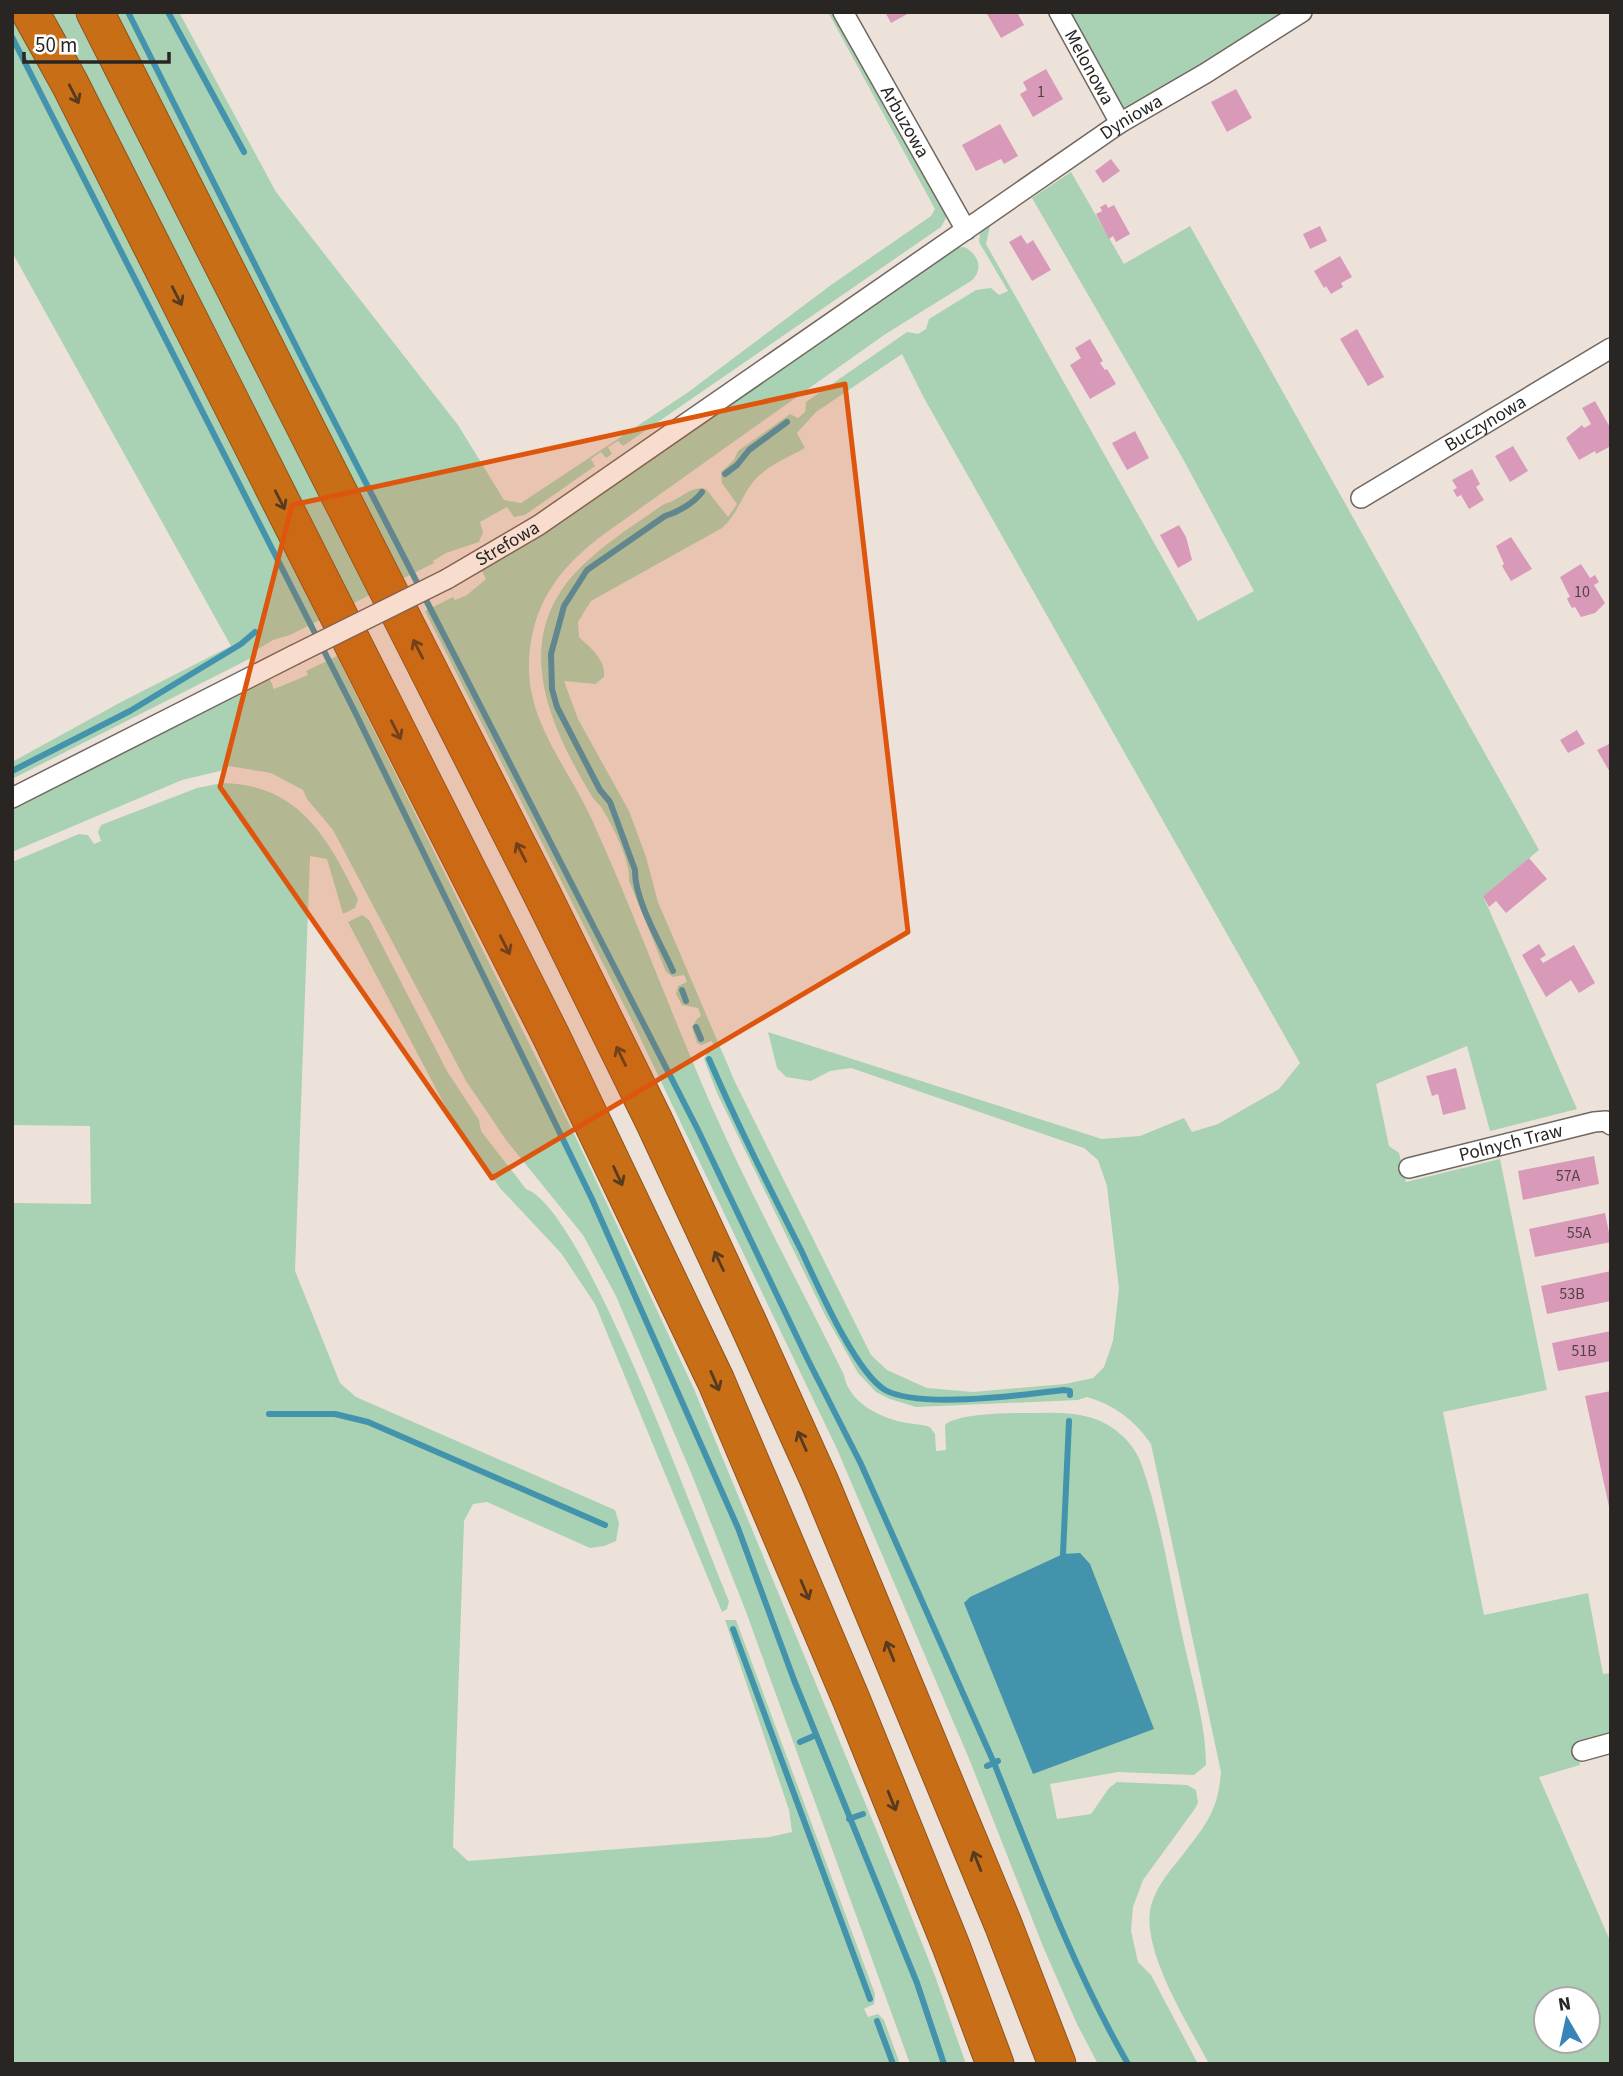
<svg xmlns="http://www.w3.org/2000/svg" width="1623" height="2076" viewBox="0 0 1623 2076" font-family="'Source Sans 3',sans-serif">
<style>
.green{fill:#a9d1b3;fill-rule:evenodd}
.water{fill:#4493ad}
.lines{fill:none;stroke-linecap:round;stroke-linejoin:round}
.stream{stroke:#4493ad;stroke-width:6}
.building{fill:#d99ab9}
.street-casing{stroke:#706760;stroke-width:22}
.highway-casing{stroke:#90541b;stroke-width:39}
.street{stroke:#fff;stroke-width:19}
.highway{stroke:#c76e17;stroke-width:37}
.street-bridge-casing{stroke:#706760;stroke-width:22;stroke-linecap:butt}
.street-bridge{stroke:#fff;stroke-width:19}
.oneway{stroke:#583b1f}
.marked{fill:#de560d;fill-opacity:0.2;stroke:#de560d;stroke-width:5;stroke-linejoin:round}
.labels{text-anchor:middle;dominant-baseline:central;stroke-width:5;stroke-linejoin:round;paint-order:stroke}
.number-label{font-size:16px;fill:#554248}
.street-label{font-size:19px;fill:#292522;stroke:#fff}
</style>
<rect width="100%" height="100%" fill="#ede2da"/>
<g class="green">
<path d="M12,12H179L276,192L458,425L504,500L521,503L687,393L831,285L931,216L935,209L828,12H837L951,216L946,218L941,227L623,446L618,441L608,447L612,454L606,458L601,452L591,459L595,466L525,515L514,517L507,507L480,522L483,532L479,542L446,553L433,561L434,563L290,635L273,640L255,651L257,655L12,779V762L123,701L231,646L12,252Z"/>
<path d="M1068,12H1287L1123,112Z"/>
<path d="M1071,172L1124,264L1190,226L1539,850L1483,896L1577,1109L1490,1131L1467,1046L1376,1084L1389,1146L1399,1153L1406,1182L1500,1159L1547,1390L1443,1412L1484,1615L1588,1593L1603,1674L1611,1673V1734L1575,1743L1580,1765L1539,1777L1611,1943V2064H1209C1189,2025 1140,1949 1151,1906C1156,1887 1169,1872 1181,1857C1205,1826 1218,1812 1221,1772L1151,1444C1135,1420 1114,1405 1087,1397L1078,1400L916,1407L890,1399L876,1392L858,1373L825,1315L717,1093L704,1059L707,1053L715,1049L712,1041L701,1045L697,1043L692,1027L697,1019L701,1016L698,1008L682,1005L676,994L678,986L687,982L684,975L673,977L666,972L629,881C631,862 612,824 601,807C598,803 594,800 591,795C550,726 511,643 575,573C600,546 634,525 664,504C680,501 690,485 706,489L728,517L737,504L722,483L721,472L734,460L738,451L790,414L798,418L805,412L806,402L907,332L918,334L926,329L929,319L976,290L991,288L999,295L1008,291L979,242L980,233L987,223L990,226L986,244L1198,621L1254,591L1182,457L1032,198ZM902,354L924,398L1300,1063L1279,1089L1218,1124L1192,1132L1184,1118L1140,1136L1102,1139L768,1032L777,1068L786,1077L811,1081L830,1071L851,1068L1084,1148L1098,1160L1107,1186L1119,1289L1113,1341L1104,1367L1093,1378L1065,1384L973,1392L927,1388L887,1370L871,1355L735,1082L658,902L646,857L629,811L578,719L564,681L595,684L604,677C606,660 591,648 579,637L578,622L591,601L722,528C737,515 741,497 753,482C766,466 787,458 805,448L797,433L816,412ZM1546,1999H1588V2041H1546Z"/>
<path d="M951,227L950,231L629,452H626Z"/>
<path d="M964,247C979,254 984,270 971,281L884,335L607,532C559,567 529,606 529,668C529,725 571,772 593,822C635,915 670,1011 711,1105C751,1196 800,1285 844,1375C848,1401 878,1417 902,1422C912,1424 921,1424 930,1427L935,1434L936,1451L946,1450L945,1425C955,1414 1006,1413 1023,1413C1056,1413 1092,1409 1119,1433C1128,1440 1137,1452 1141,1463C1161,1519 1170,1581 1183,1639C1192,1680 1206,1724 1206,1765L1194,1775L1118,1772L1050,1784L1057,1819L1091,1814L1109,1788L1117,1782L1187,1785L1196,1790L1198,1803L1194,1810L1143,1880L1133,1907L1131,1931L1138,1962L1151,1975L1198,2064H1098L1077,2024L1044,1949L970,1761L837,1449L633,1023L425,611L453,597L455,600L467,595L486,579L481,569L956,248Z"/>
<path d="M337,656L576,1138L694,1389L890,1863L935,1976L966,2064H910L745,1609L692,1475L616,1296L583,1235L506,1140L466,1081L333,830L307,799L303,790L271,773L229,766L220,771L182,780L12,852V807L269,677L274,689L308,675L306,671Z"/>
<path d="M222,783C299,784 328,838 358,899L355,908L343,914L327,859L310,856L295,1271L340,1383L356,1397L615,1510L619,1523L616,1541L604,1546L590,1548L487,1502L473,1504L464,1521L453,1847L468,1861L770,1837L792,1832L789,1810L725,1620H736L875,1994L874,2004L864,2009L868,2017L878,2014L884,2020L900,2064H12V1203L91,1204L90,1126L12,1125V862L79,834L88,835L94,844L101,841L98,832L101,825L197,788Z"/>
<path d="M362,915L369,920L447,1071L479,1120L481,1131L526,1189C585,1209 699,1532 729,1601L727,1609L722,1612L595,1304L561,1253L500,1188L453,1121L348,922Z"/>
</g>
<path class="water" d="M1080,1553L1090,1564L1154,1729L1033,1774L964,1603L970,1597L1063,1554Z"/>
<g class="lines">
<g class="stream">
<path d="M128,12L311,376L697,1128L808,1360L861,1464L994,1763L998,1761"/>
<path d="M168,12L244,152"/>
<path d="M12,37L354,710L592,1199L738,1528L794,1680L917,1983L944,2064"/>
<path d="M725,474L737,465L749,450L787,422"/>
<path d="M12,771L130,711L241,644L255,632"/>
<path d="M673,971C661,944 634,899 635,870L610,802L600,790L557,707L552,689L551,654L564,606L587,570L665,516C678,512 694,503 702,492"/>
<path d="M682,990L686,1001"/>
<path d="M696,1027L701,1039"/>
<path d="M709,1059C737,1124 769,1187 801,1250C817,1284 855,1372 885,1390C919,1409 1023,1395 1064,1390L1070,1391V1395"/>
<path d="M269,1414H335L368,1422L605,1525"/>
<path d="M1063,1554L1069,1421"/>
<path d="M733,1629L870,1999"/>
<path d="M800,1742L816,1735"/>
<path d="M987,1766L994,1763C1035,1865 1073,1968 1128,2064"/>
<path d="M849,1819L863,1814"/>
<path d="M877,2021L893,2064"/>
</g>
</g>
<g class="building">
<path d="M885,12H911L891,23Z"/>
<path d="M986,12H1021L1018,14L1024,25L1001,38Z"/>
<path d="M1046,69L1063,99L1033,117L1020,94L1027,90L1023,82Z"/>
<path d="M1236,89L1252,118L1227,132L1211,102Z"/>
<path d="M1000,124L1018,156L1004,164L1001,159L976,171L962,145Z"/>
<path d="M1111,159L1120,171L1103,183L1095,171Z"/>
<path d="M1106,204L1108,208L1114,205L1130,234L1116,242L1113,236L1109,239L1096,214L1102,211L1100,207Z"/>
<path d="M1320,226L1327,241L1310,249L1303,234Z"/>
<path d="M1021,235L1027,244L1033,240L1051,270L1032,281L1009,242Z"/>
<path d="M1340,256L1352,277L1341,283L1343,287L1331,294L1326,286L1324,288L1314,271Z"/>
<path d="M1357,329L1384,377L1368,386L1340,339Z"/>
<path d="M1090,339L1103,361L1100,363L1105,370L1107,369L1116,384L1090,399L1070,365L1081,358L1075,348Z"/>
<path d="M1595,401L1611,429V446L1596,454L1595,451L1579,460L1566,438L1582,425L1584,428L1591,424L1582,408Z"/>
<path d="M1135,431L1149,458L1127,470L1112,443Z"/>
<path d="M1513,446L1528,471L1510,482L1495,456Z"/>
<path d="M1472,469L1480,484L1476,487L1484,500L1469,509L1461,495L1457,497L1453,490L1457,488L1452,480Z"/>
<path d="M1179,525L1186,537L1192,560L1178,568L1160,535Z"/>
<path d="M1511,537L1532,569L1511,581L1502,566L1504,564L1496,546Z"/>
<path d="M1581,564L1590,578L1595,575L1599,582L1594,585L1605,603L1595,613L1581,617L1575,607L1572,608L1568,601L1567,598L1570,597L1560,577Z"/>
<path d="M1577,730L1585,744L1568,753L1560,740Z"/>
<path d="M1611,743V774L1597,750Z"/>
<path d="M1529,858L1547,879L1506,913L1496,901L1489,907L1483,896Z"/>
<path d="M1539,944L1546,955L1540,959L1543,963L1574,945L1595,983L1579,993L1571,980L1546,997L1522,955Z"/>
<path d="M1456,1068L1466,1109L1443,1115L1438,1094L1432,1096L1426,1076Z"/>
<path d="M1594,1156L1599,1184L1523,1200L1518,1171Z"/>
<path d="M1605,1213L1611,1242L1535,1257L1529,1229Z"/>
<path d="M1611,1271V1301L1547,1314L1541,1286Z"/>
<path d="M1611,1331V1361L1558,1371L1552,1343Z"/>
<path d="M1611,1391V1511H1610L1585,1396Z"/>
</g>
<g class="lines">
<defs>
<g id="street">
<path id="s1" d="M843,12L966,230"/>
<path id="s2" d="M1059,12L1120,123"/>
<path id="s3" d="M1361,498L1611,348"/>
<path id="s4" d="M447,579L539,525L1120,123L1206,73L1302,12"/>
<path d="M12,798L294,655"/>
<path id="s5" d="M1409,1168L1594,1122L1606,1121L1611,1125"/>
<path d="M1582,1751L1611,1743"/>
</g>
<g id="highway">
<path d="M30,12L70,84L551,1036L716,1381L851,1699L951,1946L995,2064"/>
<path d="M95,12L542,894L654,1121L748,1323L819,1480L1003,1924L1057,2064"/>
</g>
</defs>
<use href="#street" class="street-casing"/>
<use href="#highway" class="highway-casing"/>
<use href="#street" class="street"/>
<use href="#highway" class="highway"/>
<defs>
<path id="street-bridge" d="M294,655L447,579"/>
</defs>
<use href="#street-bridge" class="street-bridge-casing"/>
<use href="#street-bridge" class="street-bridge"/>
</g>
<defs><path id="oneway-shaft" d="M-6 0H5M1.5-3L5.5 0L1.5 3" fill="none" stroke-width="1.6" stroke-linecap="round" stroke-linejoin="round" transform="scale(1.75)"/></defs>
<g class="oneway">
<use href="#oneway-shaft" transform="translate(74 94) rotate(63)"/>
<use href="#oneway-shaft" transform="translate(177 296) rotate(63)"/>
<use href="#oneway-shaft" transform="translate(280 500) rotate(63)"/>
<use href="#oneway-shaft" transform="translate(418 649) rotate(-117)"/>
<use href="#oneway-shaft" transform="translate(396 730) rotate(63)"/>
<use href="#oneway-shaft" transform="translate(521 852) rotate(-117)"/>
<use href="#oneway-shaft" transform="translate(505 945) rotate(63)"/>
<use href="#oneway-shaft" transform="translate(621 1056) rotate(-116)"/>
<use href="#oneway-shaft" transform="translate(618 1176) rotate(65)"/>
<use href="#oneway-shaft" transform="translate(719 1261) rotate(-115)"/>
<use href="#oneway-shaft" transform="translate(715 1381) rotate(66)"/>
<use href="#oneway-shaft" transform="translate(802 1441) rotate(-114)"/>
<use href="#oneway-shaft" transform="translate(805 1590) rotate(67)"/>
<use href="#oneway-shaft" transform="translate(890 1651) rotate(-112)"/>
<use href="#oneway-shaft" transform="translate(892 1801) rotate(68)"/>
<use href="#oneway-shaft" transform="translate(977 1861) rotate(-112)"/>
</g>
<path class="marked" d="M845,384L908,932L492,1178L220,787L292,505Z"/>
<g class="labels">
<g class="number-label">
<text x="1041" y="92">1</text>
<text x="1582" y="592">10</text>
<text x="1568" y="1176">57A</text>
<text x="1579" y="1233">55A</text>
<text x="1572" y="1294">53B</text>
<text x="1584" y="1351">51B</text>
</g>
<g class="street-label">
<text stroke="none"><textPath href="#s2" startOffset="63">Melonowa</textPath></text>
<text stroke="none"><textPath href="#s4" startOffset="826">Dyniowa</textPath></text>
<text stroke="none"><textPath href="#s1" startOffset="126">Arbuzowa</textPath></text>
<text stroke="none"><textPath href="#s3" startOffset="145">Buczynowa</textPath></text>
<text stroke="none"><textPath href="#s4" startOffset="70">Strefowa</textPath></text>
<text stroke="none"><textPath href="#s5" startOffset="105">Polnych Traw</textPath></text>
</g>
</g>
<rect width="1623" height="2076" fill="none" stroke="#292522" stroke-width="28"/>
<g transform="translate(1567 2020) rotate(351)"><circle r="33" fill="#ffffff" stroke="#a9a8a7" stroke-width="2"/>
<path d="M0-5L12 26L0 18L-12 26Z" fill="#3883b7"/>
<text y="-10" font-size="19" font-weight="bold" text-anchor="middle" fill="#292522">N</text>
</g>
<path d="M24 52v10h145v-10" fill="none" stroke="#292522" stroke-width="3.5"/>
<text x="35" y="52" font-size="21" fill="#292522" stroke="#ffffff" stroke-width="5" paint-order="stroke">50 m</text>
</svg>
